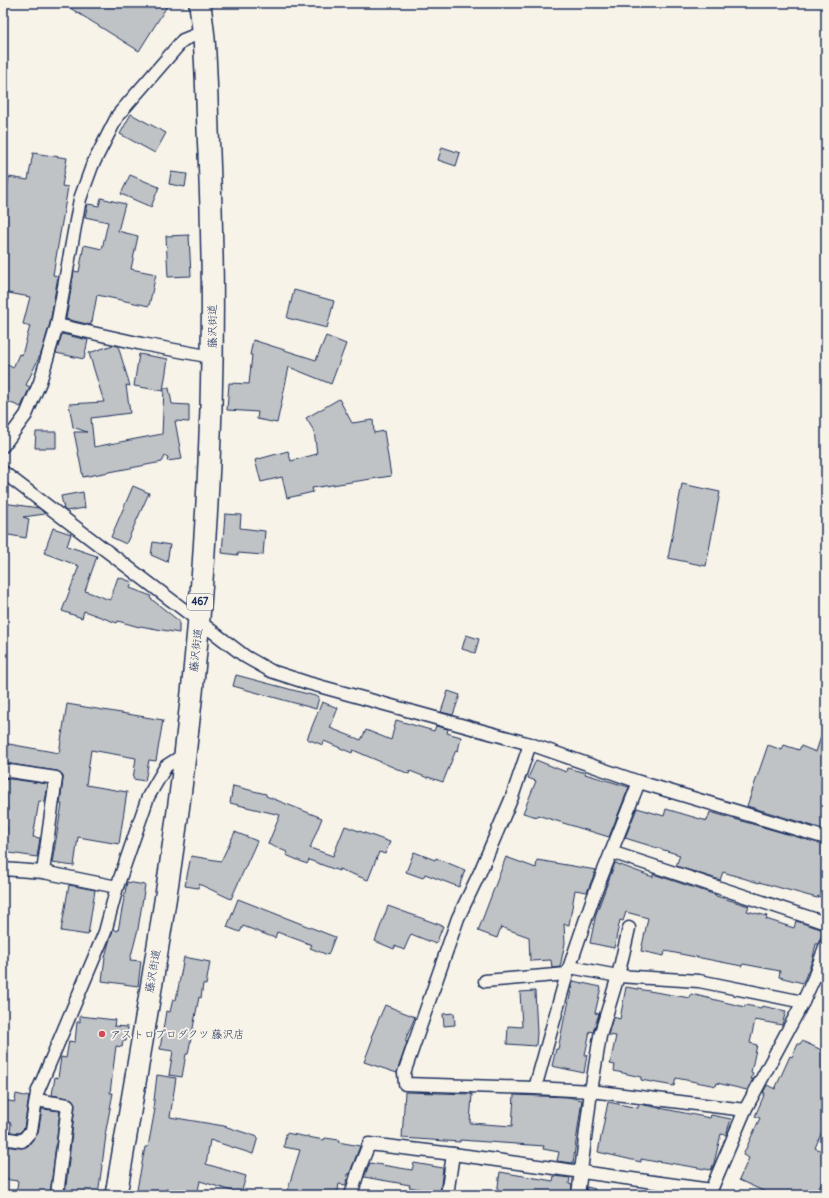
<svg xmlns="http://www.w3.org/2000/svg" width="829" height="1198" viewBox="0 0 829 1198" font-family="Pangolin,'Klee One',sans-serif">
<style>
.building{fill:#c0c3c5;stroke:#1b2f5e}
.lines{fill:none;stroke-linecap:round;stroke-linejoin:round}
.street-casing{stroke:#1b2f5e;stroke-width:15}
.highway-casing{stroke:#1b2f5e;stroke-width:24}
.street{stroke:#f7f3e8;stroke-width:12}
.highway{stroke:#f7f3e8;stroke-width:21}
.poi-dot{fill:#d1495b;stroke:#f7f3e8;stroke-width:1.5}
.labels{text-anchor:middle;dominant-baseline:central;stroke-width:3.5;stroke-linejoin:round;paint-order:stroke}
.shield{fill:#f7f3e8;stroke:#5d6a87;stroke-width:1}
.shield-label{font-size:10px;font-weight:bold;fill:#1b2f5e}
.street-label{font-size:11px;fill:#1b2f5e;stroke:#f7f3e8}
.poi-label{font-size:11px;fill:#1b2f5e;stroke:#f7f3e8;text-anchor:start}
</style>
<rect width="100%" height="100%" fill="#f7f3e8"/>
<filter id="ink" filterUnits="userSpaceOnUse"><feTurbulence type="fractalNoise" baseFrequency=".025" numOctaves="2"/><feDisplacementMap in="SourceGraphic" scale="8" xChannelSelector="R" yChannelSelector="G"/><feConvolveMatrix kernelMatrix="1 2 1 2 8 2 1 2 1" color-interpolation-filters="sRGB"/></filter>
<g filter="url(#ink)">
<g class="building">
<path d="M62,3H169L139,51Z"/>
<path d="M131,114L166,133L155,153L120,134Z"/>
<path d="M442,147L460,153L456,166L438,160Z"/>
<path d="M33,153L67,158L62,186L68,187L53,275L58,276L50,323L42,351L26,385L30,387L21,407L3,400V362L13,368L19,354L22,355L30,326L23,324L30,297L3,292V214L9,177L28,180Z"/>
<path d="M171,172L187,174L185,187L169,184Z"/>
<path d="M130,175L159,187L151,207L121,194Z"/>
<path d="M101,198L125,204L118,231L138,236L131,269L156,274L149,306L97,295L92,322H91V325L66,319L74,271L79,272L84,245L102,249L108,222L85,217L88,204L99,206Z"/>
<path d="M189,235L191,276L168,277L166,236Z"/>
<path d="M294,290L334,301L327,328L287,318Z"/>
<path d="M62,334L88,340L84,359L56,353Z"/>
<path d="M326,336L346,344L331,384L289,367L277,423L257,419L258,412L227,410L229,383L249,384L252,355H250L253,340L316,360Z"/>
<path d="M113,345L118,346L130,386L126,385L130,413L91,418L94,447L162,434L164,388H169L172,404L189,405V422L175,421L182,459L167,461L168,457L165,456L162,462L83,477L74,432H87L73,427L69,404L104,402L89,353Z"/>
<path d="M139,354L168,359L163,391L134,386Z"/>
<path d="M339,399L352,423L373,420L374,433L384,431L391,476L312,488L313,492L287,498L282,477L261,482L255,460L288,451L291,461L317,454L314,431L306,418Z"/>
<path d="M36,432H56V448H35Z"/>
<path d="M682,484L720,492L706,566L668,558Z"/>
<path d="M133,486L149,493L126,544L111,537Z"/>
<path d="M83,492L85,508L66,511L64,509L61,496Z"/>
<path d="M3,503L39,508L45,514L23,517L29,519L26,538L3,534Z"/>
<path d="M225,514L241,515L240,528L265,531L263,555L238,553V555L222,553Z"/>
<path d="M53,528L71,534L67,546L97,556L85,591L110,600L118,577L132,582L130,588L151,596L150,598L179,621V633L140,626L139,627L118,621L117,623L84,611L82,618L62,611L79,566L44,553Z"/>
<path d="M153,542L170,545L167,562L151,555Z"/>
<path d="M466,635L479,639L475,653L462,649Z"/>
<path d="M236,675L319,697L316,709L233,686Z"/>
<path d="M448,691L460,695L453,715L441,712Z"/>
<path d="M322,702L338,708L330,728L361,740L366,730L391,740L396,720L434,731L436,726L448,729L447,733L461,737L458,751L456,750L443,782L428,777V778L410,771L409,774L353,750L352,753L324,741L323,745L307,739Z"/>
<path d="M67,704L163,720L156,761L149,760L145,781L133,779L136,758L91,750L86,785L127,792L119,844L78,837L74,866L52,863L62,804H60L63,779V775L57,771L3,763V743L59,753Z"/>
<path d="M824,727L826,728V830L747,806L768,745L782,750L784,745L799,750L801,746L816,752Z"/>
<path d="M536,760L566,772L567,768L586,773L585,774L629,787L609,837L537,815V817L523,813L536,781L528,778Z"/>
<path d="M3,778L48,784L45,802L39,801L33,837L40,838L37,857L3,852L7,827L3,826Z"/>
<path d="M233,786L266,794V796L322,818L310,848L333,856L345,826L390,842L385,854L379,852L368,880L339,869V871L309,860L307,864L286,855L287,852L268,844L280,815L230,803Z"/>
<path d="M637,808L664,816L666,809L707,821L710,812L826,845V899L818,896L817,898L759,882V883L723,872L720,880L676,866L680,855L625,838Z"/>
<path d="M235,832L257,841L231,899L199,884L198,888L185,886L191,856L221,861Z"/>
<path d="M414,852L435,860L436,858L465,870L459,887L425,874L423,878L406,872Z"/>
<path d="M506,857L536,868L537,860L596,870L587,892L575,890L569,925L564,924L565,943L560,967L552,968L551,960L530,961L529,937L501,927L497,938L478,931Z"/>
<path d="M615,863L653,877V874L716,895V896L749,906L747,911L767,916L766,919L794,928L796,921L824,930L818,944H816L812,961L803,983L779,977L780,971L743,964L742,966L665,951L664,956L641,951L648,918L626,912L623,921L620,920L614,948L590,943L596,914Z"/>
<path d="M127,882L145,885L138,929L130,960L141,961L138,986L102,981L105,957L109,942L113,929L118,931Z"/>
<path d="M69,885L95,890L88,935L61,931Z"/>
<path d="M238,899L335,937L328,955L310,948L312,945L277,932L275,938L243,926L240,932L227,927Z"/>
<path d="M388,906L443,926L436,944L411,934L404,950L395,946L394,949L375,941Z"/>
<path d="M184,957L210,962L206,985L203,984L201,998L199,997L188,1054H186L182,1077L169,1075L173,1051L160,1049L166,1011L170,1012L173,999L176,1000Z"/>
<path d="M573,981L601,987L595,1013L599,1014L593,1032L590,1031L585,1055H587L584,1073L552,1066L556,1049H558L565,1015H566Z"/>
<path d="M626,987L690,998L691,994L745,1007V1005L761,1008L762,1006L786,1011L782,1025L755,1020L750,1043L757,1045L751,1072L753,1073L751,1079H753L747,1090L717,1083L716,1086L676,1078L674,1086L657,1083L641,1080V1077L614,1071L615,1065L610,1064L616,1036L608,1035L613,1017L620,1019Z"/>
<path d="M535,991L537,1033L536,1046L507,1044L508,1026L522,1027L520,992Z"/>
<path d="M385,1005L415,1017L405,1041L407,1042L397,1073L364,1062L373,1038L371,1037Z"/>
<path d="M454,1013L455,1025L444,1026L443,1014Z"/>
<path d="M80,1016L115,1020L114,1026L128,1027L126,1041H123L122,1047L116,1046L110,1093H113L105,1135H106L98,1195H65L75,1106L72,1099L52,1095L55,1077L58,1078L61,1057L66,1058L69,1041L75,1042L77,1022H80Z"/>
<path d="M802,1041L826,1052V1122L815,1148L826,1153V1176L823,1182L819,1187L817,1195H772L739,1180L749,1158L743,1155L760,1118L755,1116L765,1093H763L767,1085L775,1089L790,1056L792,1057L798,1044H800Z"/>
<path d="M157,1075L176,1078L170,1117L224,1126L258,1137L253,1154L210,1140L206,1164L246,1176L241,1194L200,1181L197,1195L166,1189L165,1195H136L145,1147H148L155,1109H153Z"/>
<path d="M405,1092L472,1094L470,1123L512,1126L514,1095L568,1097L582,1100L573,1163L557,1161L559,1152L543,1149L544,1146L460,1140V1142L402,1138Z"/>
<path d="M16,1094L29,1097L24,1128L19,1133L10,1132L11,1123L3,1121V1100L15,1102Z"/>
<path d="M608,1102L638,1108L639,1104L710,1118L711,1115L731,1119L726,1135L721,1134L714,1163L711,1170L657,1161V1162L641,1159V1162L598,1152Z"/>
<path d="M42,1109L60,1111L50,1195H25L16,1194L18,1181L3,1179V1146L21,1148L28,1146L38,1133Z"/>
<path d="M286,1133L324,1140L325,1138L339,1140L338,1142L360,1146L349,1175L347,1174L346,1185L339,1184L337,1195H286L300,1150L284,1147Z"/>
<path d="M370,1163L412,1170L414,1163L443,1168L440,1193L409,1187L410,1185L364,1177Z"/>
<path d="M500,1172L553,1181L554,1176L570,1178L569,1184L572,1185L571,1195H508L497,1193Z"/>
<path d="M587,1187L595,1189L594,1195H586Z"/>
</g>
<g class="lines">
<defs>
<g id="street">
<path d="M57,325L142,344L212,357"/>
<path d="M3,446L26,415L40,382L57,325L80,199L92,166L118,115L183,40L203,32"/>
<path d="M3,472L246,657L271,671L308,683L530,744L639,782L826,838"/>
<path d="M530,744L512,797L480,872L458,918L404,1073L405,1084L535,1088L591,1091L745,1110"/>
<path d="M3,770L56,778L43,872"/>
<path d="M611,852L826,923"/>
<path d="M3,869L43,872L117,887"/>
<path d="M570,967L618,976L699,981L803,1002"/>
<path d="M485,981L567,974"/>
<path d="M535,1088L567,974L593,898L639,782"/>
<path d="M36,1100L68,1105L57,1195"/>
<path d="M3,1138L22,1141L31,1131L37,1093L105,932L117,887L148,797L166,766L185,754"/>
<path d="M351,1195L359,1169L369,1144L453,1154L711,1190"/>
<path d="M447,1195L453,1154"/>
<path d="M578,1195L591,1091L600,1036L618,976L629,928"/>
<path d="M709,1195L745,1110L803,1002L814,978L826,944"/>
<path d="M824,1195L826,1189"/>
</g>
<path id="highway" d="M116,1195C140,1049 168,902 185,755C209,555 218,354 209,153C207,115 207,77 204,39C203,27 201,15 200,3"/>
</defs>
<use href="#street" class="street-casing"/>
<use href="#highway" class="highway-casing"/>
<use href="#street" class="street"/>
<use href="#highway" class="highway"/>
</g>
</g>
<circle class="poi-dot" cx="102" cy="1034" r="4"/>
<g class="labels">
<rect class="shield" x="187" y="594" width="26" height="16" rx="3"/>
<g class="shield-label">
<text x="200" y="602">467</text>
</g>
<g class="street-label">
<text transform="translate(212 326) rotate(-90)">藤沢街道</text>
<text transform="translate(196 650) rotate(-84)">藤沢街道</text>
<text transform="translate(153 971) rotate(-80)">藤沢街道</text>
</g>
<g class="poi-label">
<text x="110" y="1034">アストロプロダクツ 藤沢店</text>
</g>
</g>
<rect width="829" height="1198" fill="none" stroke="#f7f3e8" stroke-width="16"/>
<rect x="8" y="8" width="813" height="1182" fill="none" stroke="#1b2f5e" stroke-width="1.5" filter="url(#ink)"/>
</svg>
